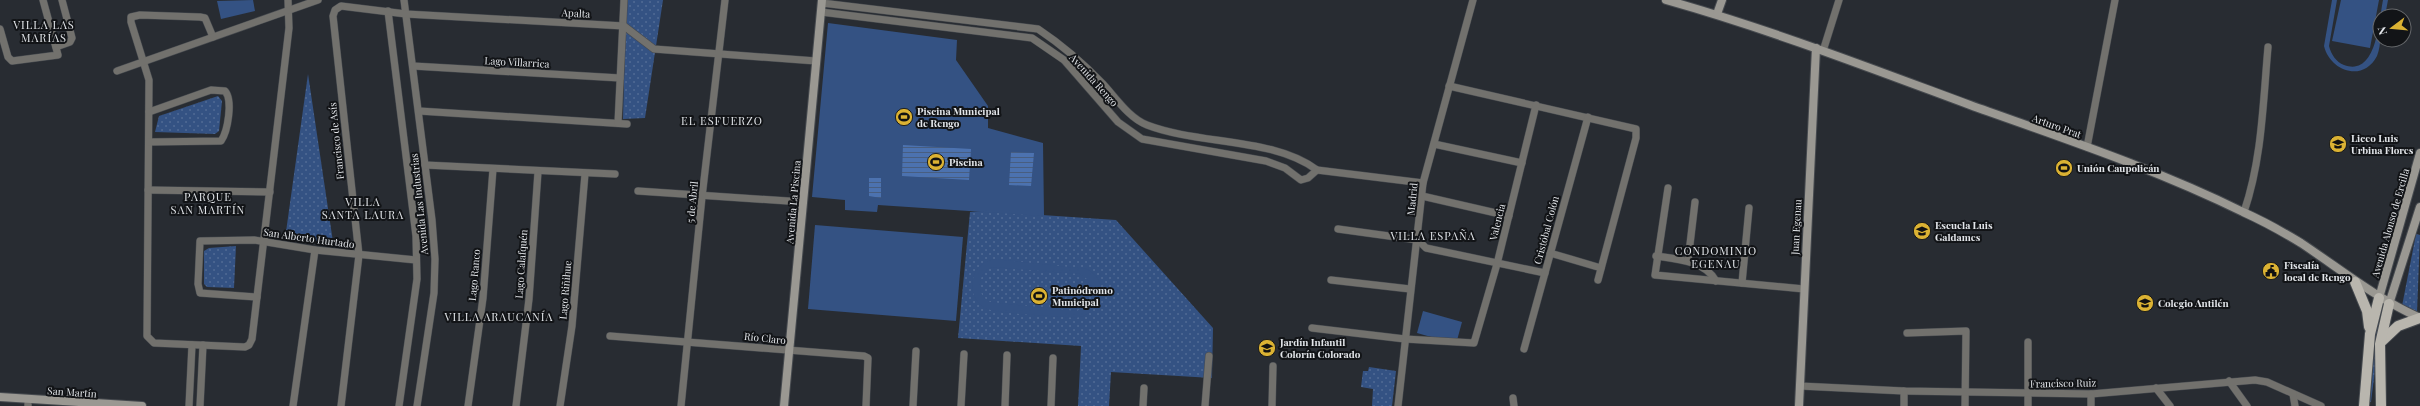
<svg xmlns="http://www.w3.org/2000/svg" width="2420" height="406" viewBox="0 0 2420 406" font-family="'Playfair Display',serif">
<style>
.grass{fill:url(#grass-dots)}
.garden{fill:#345283;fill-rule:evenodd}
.water{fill:url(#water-rules)}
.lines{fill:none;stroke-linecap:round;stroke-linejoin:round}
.street-casing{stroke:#464a4f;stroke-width:8}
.secondary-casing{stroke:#464a4f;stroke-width:10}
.primary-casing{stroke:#464a4f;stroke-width:12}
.street{stroke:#72716d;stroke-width:7}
.secondary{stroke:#9a9892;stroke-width:8}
.primary{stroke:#b9b6ae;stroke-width:10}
.labels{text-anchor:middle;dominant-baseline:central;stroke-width:4;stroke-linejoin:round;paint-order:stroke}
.street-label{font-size:10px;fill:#e3e6ea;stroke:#121417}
.poi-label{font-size:10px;font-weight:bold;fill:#e3e6ea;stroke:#121417;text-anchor:start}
.neighbourhood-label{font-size:11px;letter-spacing:1px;fill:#e3e6ea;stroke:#121417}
</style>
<defs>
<pattern id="grass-dots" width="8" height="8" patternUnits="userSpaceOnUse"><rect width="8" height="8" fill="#345283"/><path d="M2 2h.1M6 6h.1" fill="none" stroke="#516b95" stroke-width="1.8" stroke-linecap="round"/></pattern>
<pattern id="water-rules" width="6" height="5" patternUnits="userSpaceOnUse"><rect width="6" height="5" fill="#4c72af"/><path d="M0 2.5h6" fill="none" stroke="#485e80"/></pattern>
</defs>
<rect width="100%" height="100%" fill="#282c32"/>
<g class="grass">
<path d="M626,0H663L645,118L623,119Z"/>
<path d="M308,74L333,242L285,239Z"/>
<path d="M218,96L222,101L219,131L215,134L155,132L159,116Z"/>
<path d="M982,211L1116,220L1213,328L1212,378L1111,372L1109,406H1078L1081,346L958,338L970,212Z"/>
<path d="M2416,234L2420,235L2417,313L2402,306Z"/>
<path d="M236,246L234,288L207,287L204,284V251L209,248Z"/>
<path d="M2375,321L2381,323L2371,402L2366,401Z"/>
<path d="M1369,367L1396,371L1392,406H1372L1373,389L1361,387L1363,371H1368Z"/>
</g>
<g class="garden">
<path d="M253,0L255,11L221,19L217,1Z"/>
<path d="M2332,0H2337L2329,46C2331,54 2336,62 2344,65C2377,77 2379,20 2383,0H2388L2385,16H2380C2380,29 2382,44 2377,56C2363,83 2330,71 2324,46Z"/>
<path d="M2341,0H2379L2370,48L2332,41Z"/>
<path d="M828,23L957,40L956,60L988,106V128L1043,143L1044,216L878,205L877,212L845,210V200L812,197Z"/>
<path d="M815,225L963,237L956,321L808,309Z"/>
<path d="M994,259L1087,269C1112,283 1102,314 1075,318C1059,316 995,314 985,308C975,302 970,291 973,279C975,268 983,262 994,259ZM991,267L1080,274L1087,279L1093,289L1090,303L1077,311L990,302L983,297C977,285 980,273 991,267Z"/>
<path d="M1423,311L1462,322L1456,344L1417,333Z"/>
</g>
<g class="water">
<path d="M903,145L971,149L969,180L902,176Z"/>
<path d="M1011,152L1034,153L1031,186L1009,185Z"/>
<path d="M869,178H881V198L869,196Z"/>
</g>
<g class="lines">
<defs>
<g id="street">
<path d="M404,0L432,220L435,259L434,293L417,406"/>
<path d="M822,3L1038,29C1062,45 1083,63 1103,84C1116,98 1129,118 1147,125C1199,145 1273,137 1317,170L1423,183"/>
<path d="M388,11L416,236L417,279L399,406"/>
<path d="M821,12L1032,38L1064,60L1118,122L1142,139L1266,161L1285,168L1301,180L1308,178L1317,170"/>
<path d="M0,29L8,57L12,61L58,55L43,0"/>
<path d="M213,37L205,18L200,17L140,15L131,17V22L149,80L147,336L154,343L245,347L249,345L252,339L289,28L288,0"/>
<path d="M56,47L70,42L72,38L62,0"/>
<path d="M1823,51L1839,0"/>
<path d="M413,66L620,78"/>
<path d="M117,71L318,0"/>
<path d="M1449,86L1636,129V138L1598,280"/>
<path d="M419,111L627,124"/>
<path d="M618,123L624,0"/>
<path d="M149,142L221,141C228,131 233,100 225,91L211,90L149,112"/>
<path d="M1434,144L1522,163"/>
<path d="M2087,147L2115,0"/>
<path d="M425,165L615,174"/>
<path d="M1668,188L1655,275L1804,289"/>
<path d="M148,190L270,192"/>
<path d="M638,191L803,202"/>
<path d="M1422,196L1509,216"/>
<path d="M2244,212C2262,159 2263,103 2268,47"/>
<path d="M1338,229L1418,240L1426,248L1545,273"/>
<path d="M1550,253L1601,268"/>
<path d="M1656,256C1677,259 1705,261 1716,281"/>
<path d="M1688,261L1695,202"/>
<path d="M1331,280L1410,289"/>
<path d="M1742,283L1749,208"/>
<path d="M257,297L200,293L198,284L200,241L254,240L315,250L416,260"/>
<path d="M1312,328L1405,339L1474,343L1497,264L1536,105"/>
<path d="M1907,333L1966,331L1965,406"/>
<path d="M610,336L864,356L868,358L866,406"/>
<path d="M2028,342V406"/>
<path d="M1524,349L1588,117"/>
<path d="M2229,381L2247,406"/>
<path d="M1800,386L1904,391L2091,394L2255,380L2267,382L2321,406"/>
<path d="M2156,388L2170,406"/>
<path d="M2293,394L2295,406"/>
<path d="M1513,398L1514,406"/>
<path d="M28,406V399"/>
<path d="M189,406L192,345"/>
<path d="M200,406L203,345"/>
<path d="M293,406L315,250"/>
<path d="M341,406L359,255L333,16L335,10L341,6L406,14L624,26L654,49L816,61"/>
<path d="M468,406L483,298L493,169"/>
<path d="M516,406L529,299L538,172"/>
<path d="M560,406L572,326L585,174"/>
<path d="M681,406L702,197L725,0"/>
<path d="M913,406L916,351"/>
<path d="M961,406L964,354"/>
<path d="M1005,406L1007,355"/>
<path d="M1051,406L1053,358"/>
<path d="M1143,406L1144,388"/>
<path d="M1205,406L1209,356"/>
<path d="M1272,406L1273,366"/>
<path d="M1398,406L1423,183L1473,0"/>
<path d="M1904,406V391"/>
<path d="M2091,406V394"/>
</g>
<g id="secondary">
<path d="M1666,0C1769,29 1870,68 1970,105C2062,138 2156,169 2243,212C2263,221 2283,232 2301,243C2343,271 2374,297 2420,318"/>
<path d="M1717,14L1722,0"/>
<path d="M2379,298L2420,153"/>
<path d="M2389,304L2420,207"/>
<path d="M0,397L142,406"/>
<path d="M784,406L822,0"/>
<path d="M1799,406L1816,48"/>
</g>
<g id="primary">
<path d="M2355,282L2367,311L2369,327"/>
<path d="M2381,342L2398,326L2420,318"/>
<path d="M2364,406L2370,334L2379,298"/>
<path d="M2381,406L2380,344L2389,304"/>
</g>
</defs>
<use href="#street" class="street-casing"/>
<use href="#secondary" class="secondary-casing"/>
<use href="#primary" class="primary-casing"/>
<use href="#street" class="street"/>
<use href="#secondary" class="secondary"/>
<use href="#primary" class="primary"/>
</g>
<defs>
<symbol id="stadium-disc" viewBox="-11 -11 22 22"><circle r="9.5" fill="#dbb233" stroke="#121417"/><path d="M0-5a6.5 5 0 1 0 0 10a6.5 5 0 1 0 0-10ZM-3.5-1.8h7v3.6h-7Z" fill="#111"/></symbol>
<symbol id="school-disc" viewBox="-11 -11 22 22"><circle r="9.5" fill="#dbb233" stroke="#121417"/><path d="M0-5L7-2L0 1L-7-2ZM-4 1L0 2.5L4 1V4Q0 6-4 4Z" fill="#111"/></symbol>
<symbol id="civic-disc" viewBox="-11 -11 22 22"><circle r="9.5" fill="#dbb233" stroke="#121417"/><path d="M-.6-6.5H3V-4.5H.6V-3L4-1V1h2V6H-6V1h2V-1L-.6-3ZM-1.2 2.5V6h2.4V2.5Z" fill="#111"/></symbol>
</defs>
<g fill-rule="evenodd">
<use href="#stadium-disc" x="894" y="107" width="20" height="20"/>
<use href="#school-disc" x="2328" y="134" width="20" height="20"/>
<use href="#stadium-disc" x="926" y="152" width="20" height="20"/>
<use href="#stadium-disc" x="2054" y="158" width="20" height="20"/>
<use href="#school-disc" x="1912" y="221" width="20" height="20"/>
<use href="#civic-disc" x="2261" y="261" width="20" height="20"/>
<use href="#stadium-disc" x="1029" y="286" width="20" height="20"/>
<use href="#school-disc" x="2135" y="293" width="20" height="20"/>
<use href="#school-disc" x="1257" y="338" width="20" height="20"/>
</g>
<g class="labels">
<g class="street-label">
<text transform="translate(576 13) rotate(3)">Apalta</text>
<text transform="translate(517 62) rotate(3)">Lago Villarrica</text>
<text transform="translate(1094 80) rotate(48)">Avenida Rengo</text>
<text transform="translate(2057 126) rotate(20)">Arturo Prat</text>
<text transform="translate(336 141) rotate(-96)">Francisco de Asís</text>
<text transform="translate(1412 199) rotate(-84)">Madrid</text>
<text transform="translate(692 202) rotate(-84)">5 de Abril</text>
<text transform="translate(793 202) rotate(-85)">Avenida La Piscina</text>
<text transform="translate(419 204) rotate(-96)">Avenida Las Industrias</text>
<text transform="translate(1497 222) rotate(-76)">Valencia</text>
<text transform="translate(2390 223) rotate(-74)">Avenida Alonso de Ercilla</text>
<text transform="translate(1796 227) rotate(-87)">Juan Egenau</text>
<text transform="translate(1546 230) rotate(-75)">Cristóbal Colón</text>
<text transform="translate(309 238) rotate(8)">San Alberto Hurtado</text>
<text transform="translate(521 264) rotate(-86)">Lago Calafquén</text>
<text transform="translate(474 275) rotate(-85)">Lago Ranco</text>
<text transform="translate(565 290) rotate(-85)">Lago Riñihue</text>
<text transform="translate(765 338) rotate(6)">Río Claro</text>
<text transform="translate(2063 383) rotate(-1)">Francisco Ruiz</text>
<text transform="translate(72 392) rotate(4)">San Martín</text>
</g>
<g class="poi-label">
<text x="917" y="111">Piscina Municipal<tspan x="917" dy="12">de Rengo</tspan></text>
<text x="2351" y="138">Liceo Luis<tspan x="2351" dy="12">Urbina Flores</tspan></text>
<text x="949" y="162">Piscina</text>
<text x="2077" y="168">Unión Caupolicán</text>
<text x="1935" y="225">Escuela Luis<tspan x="1935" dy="12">Galdames</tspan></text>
<text x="2284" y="265">Fiscalía<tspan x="2284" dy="12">local de Rengo</tspan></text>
<text x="1052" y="290">Patinódromo<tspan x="1052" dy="12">Municipal</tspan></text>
<text x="2158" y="303">Colegio Antilén</text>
<text x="1280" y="342">Jardín Infantil<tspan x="1280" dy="12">Colorín Colorado</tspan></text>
</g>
<g class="neighbourhood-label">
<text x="44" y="24">VILLA LAS<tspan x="44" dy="13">MARÍAS</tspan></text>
<text x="722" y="120">EL ESFUERZO</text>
<text x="208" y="196">PARQUE<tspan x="208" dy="13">SAN MARTÍN</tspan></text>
<text x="363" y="201">VILLA<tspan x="363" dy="13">SANTA LAURA</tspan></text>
<text x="1433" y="235">VILLA ESPAÑA</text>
<text x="1716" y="250">CONDOMINIO<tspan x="1716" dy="13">EGENAU</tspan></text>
<text x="499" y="316">VILLA ARAUCANÍA</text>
</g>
</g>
<g transform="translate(2392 28) rotate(254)"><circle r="19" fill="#121417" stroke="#66686b"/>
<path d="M0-3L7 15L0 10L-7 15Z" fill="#dbb233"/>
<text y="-6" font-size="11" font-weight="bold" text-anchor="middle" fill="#e3e6ea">N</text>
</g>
</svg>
